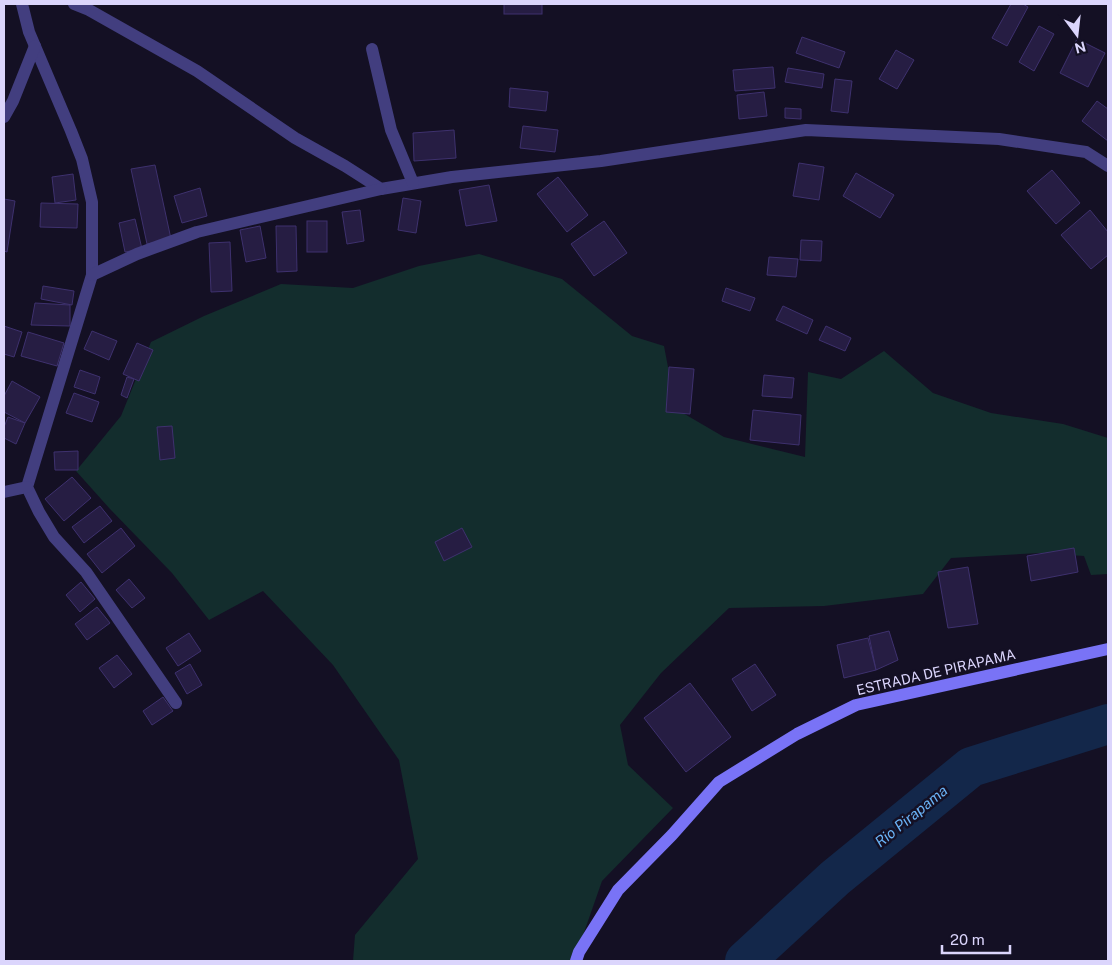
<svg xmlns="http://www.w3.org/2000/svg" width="1112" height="965" viewBox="0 0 1112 965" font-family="'Public Sans',sans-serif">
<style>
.green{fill:#132d2d}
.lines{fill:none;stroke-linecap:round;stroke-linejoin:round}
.river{stroke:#13274a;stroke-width:40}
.building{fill:#261d43;stroke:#3e316e}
.street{stroke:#423e7f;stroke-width:12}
.secondary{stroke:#7973f6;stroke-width:12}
.labels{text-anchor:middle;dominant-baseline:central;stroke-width:5;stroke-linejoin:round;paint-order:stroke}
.street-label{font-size:14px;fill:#dbd5fc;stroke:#141024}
.water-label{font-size:15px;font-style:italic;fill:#6ab2f5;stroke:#141024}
</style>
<rect width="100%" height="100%" fill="#141024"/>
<path class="green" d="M479,254L562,279L632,336L664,346L676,409L724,437L805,457L808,372L841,379L884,351L933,393L991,413L1063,424L1108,438V574L1091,575L1084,556L1040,553L951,558L923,594L824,606L729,608L661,673L620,725L628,765L673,808L602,881L574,961H353L355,935L418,859L399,760L333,665L263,591L209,620L172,573L110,509L76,471L121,416L151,342L204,316L281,284L353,288L419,266Z"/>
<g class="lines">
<path class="river" d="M745,961L835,878L971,767L1108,724"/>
</g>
<g class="building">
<rect x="504" y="4" width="38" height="10"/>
<path d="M1011,4H1023L1028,7L1007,46L992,38Z"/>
<path d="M1039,26L1054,34L1034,71L1019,62Z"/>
<path d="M802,37L845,52L839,68L796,53Z"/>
<path d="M1077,39L1105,53L1088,87L1060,73Z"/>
<path d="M896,50L914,60L897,89L879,79Z"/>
<path d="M773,67L775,88L735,91L733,70Z"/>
<path d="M788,68L824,74L822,88L785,82Z"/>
<path d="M835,79L852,81L848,113L831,111Z"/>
<path d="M510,88L548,92L546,111L509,107Z"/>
<path d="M764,92L767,116L739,119L737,95Z"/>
<path d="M1097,101L1108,109V141L1082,121Z"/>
<path d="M785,108L801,109V119L785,118Z"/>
<path d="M523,126L558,130L555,152L520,148Z"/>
<path d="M454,130L456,158L414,161L413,133Z"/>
<path d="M799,163L824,167L819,200L793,196Z"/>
<path d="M155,165L171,239L147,244L131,169Z"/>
<path d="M1052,170L1080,203L1056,224L1027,191Z"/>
<path d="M856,173L894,195L880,218L843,196Z"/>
<path d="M73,174L76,200L55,203L52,177Z"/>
<path d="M558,177L588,215L567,232L537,194Z"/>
<path d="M489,185L497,221L466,226L459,190Z"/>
<path d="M200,188L207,216L182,223L174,196Z"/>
<path d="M403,198L421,201L416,233L398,230Z"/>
<path d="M4,199L15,201L7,252L4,251Z"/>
<path d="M41,203L78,204L77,228L40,227Z"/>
<path d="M360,210L364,241L347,244L342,212Z"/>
<path d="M1090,210L1108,232V255L1091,269L1061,235Z"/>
<path d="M135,219L142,249L125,252L119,223Z"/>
<rect x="307" y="221" width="20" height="31"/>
<path d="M604,221L627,253L594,276L571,244Z"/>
<path d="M260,226L266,258L246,262L240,230Z"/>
<path d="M276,226H296L297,271L277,272Z"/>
<path d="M801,240L822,241L821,261L800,260Z"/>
<path d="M230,242L232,291L211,292L209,243Z"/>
<path d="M769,257L798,259L796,277L767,275Z"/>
<path d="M43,286L74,291L72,305L41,299Z"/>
<path d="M726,288L755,298L750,311L722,301Z"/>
<path d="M35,303L70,305V326L31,325Z"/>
<path d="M783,306L813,320L807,334L776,320Z"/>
<path d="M4,326L22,332L14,357L4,354Z"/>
<path d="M826,326L851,338L845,351L819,340Z"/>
<path d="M92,331L117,341L109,360L84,349Z"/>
<path d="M28,332L64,343L57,366L21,356Z"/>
<path d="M137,343L153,350L139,381L123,374Z"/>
<path d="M669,367L694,369L690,414L666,412Z"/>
<path d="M80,370L100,377L95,394L74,387Z"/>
<path d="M764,375L794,378L792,398L762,396Z"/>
<path d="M127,377L134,379L127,398L121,395Z"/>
<path d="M12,381L40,397L25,423L4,412V396Z"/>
<path d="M74,393L99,402L92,422L66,413Z"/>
<path d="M753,410L801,415L799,445L750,440Z"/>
<path d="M8,417L25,423L16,444L4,438V427Z"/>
<path d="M172,426L175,458L160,460L157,427Z"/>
<path d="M78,451V470H55L54,452Z"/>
<path d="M72,477L91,498L64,521L45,499Z"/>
<path d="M100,506L112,521L84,543L72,527Z"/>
<path d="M121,528L135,546L102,573L87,554Z"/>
<path d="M462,528L472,547L444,561L435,542Z"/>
<path d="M1074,548L1078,572L1031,581L1027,556Z"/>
<path d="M968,567L978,624L948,628L938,572Z"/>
<path d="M129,579L145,598L132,608L116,590Z"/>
<path d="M81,582L95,599L80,612L66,595Z"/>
<path d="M97,607L110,623L87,640L75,624Z"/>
<path d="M889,631L898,660L876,670L869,636Z"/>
<path d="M189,633L201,651L178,666L166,648Z"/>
<path d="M868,638L876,670L844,678L837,645Z"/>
<path d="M117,655L132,674L114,688L99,668Z"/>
<path d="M190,664L202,685L187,694L175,673Z"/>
<path d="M755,664L776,695L752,711L732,679Z"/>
<path d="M690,683L731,737L686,772L644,718Z"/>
<path d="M163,697L173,711L152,725L143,711Z"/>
</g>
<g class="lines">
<g class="street">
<path d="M22,4L29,32L71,131L82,159L92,202V275L27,487L39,512L54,537L86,572L176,703"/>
<path d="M74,4L89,10L197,71L295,138L345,166L381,189L452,177L601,161L806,130L999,139L1086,152L1108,166"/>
<path d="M372,49L391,130L413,183"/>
<path d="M4,117L13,101L35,46"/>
<path d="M92,275L137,254L197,232L381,189"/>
<path d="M4,492L27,487"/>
</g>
<path class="secondary" d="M576,961L579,952L618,890L672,835L719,782L797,734L856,705L1108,649"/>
</g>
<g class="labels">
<g class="street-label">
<text transform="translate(936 672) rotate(-13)">ESTRADA DE PIRAPAMA</text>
</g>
<g class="water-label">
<text transform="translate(911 816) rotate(-39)">Rio Pirapama</text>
</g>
</g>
<rect width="1112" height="965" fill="none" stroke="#dbd5fc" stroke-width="10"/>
<g transform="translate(1077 35) rotate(165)" stroke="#141024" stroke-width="4" paint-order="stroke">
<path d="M0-4L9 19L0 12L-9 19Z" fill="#dbd5fc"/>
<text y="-8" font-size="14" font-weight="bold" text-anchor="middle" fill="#dbd5fc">N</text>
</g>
<path d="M942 945v8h68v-8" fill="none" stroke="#dbd5fc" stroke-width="2.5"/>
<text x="950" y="945" font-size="15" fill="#dbd5fc" stroke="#141024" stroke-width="4" paint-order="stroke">20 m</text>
</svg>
